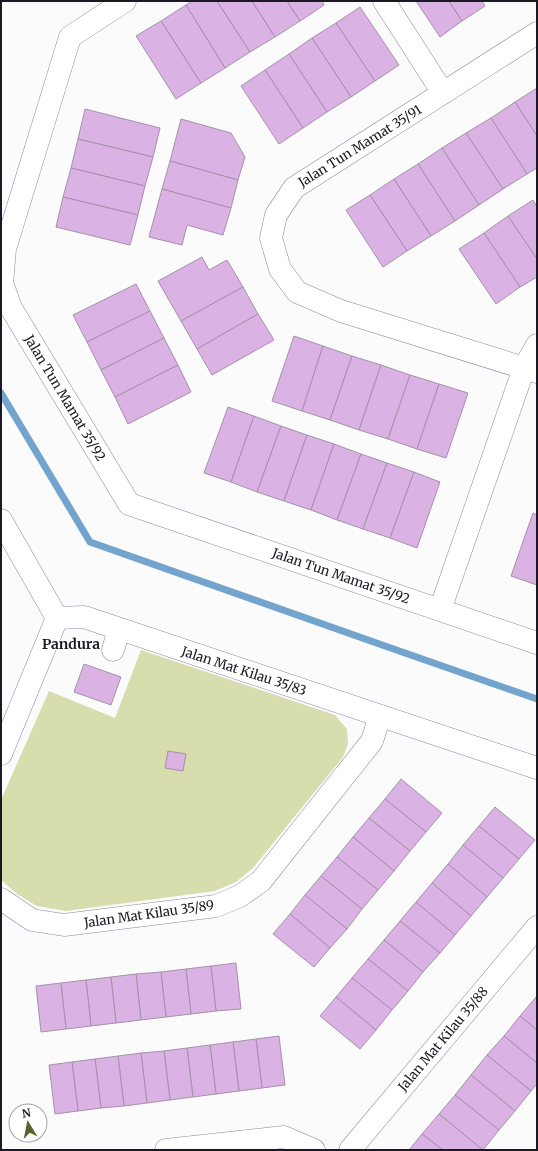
<svg xmlns="http://www.w3.org/2000/svg" width="538" height="1151" viewBox="0 0 538 1151" font-family="Merriweather,serif">
<style>
.green{fill:#d7ddad}
.lines{fill:none;stroke-linecap:round;stroke-linejoin:round}
.stream{stroke:#72a4cd;stroke-width:7}
.building{fill:#dab2e4;stroke:#a591aa}
.minor-casing{stroke:#8b87a3;stroke-width:23}
.minor{stroke:#fff;stroke-width:22}
.labels{text-anchor:middle;dominant-baseline:central;stroke-width:3;stroke-linejoin:round;paint-order:stroke}
.street-label{font-size:13px;fill:#1b1a24;stroke:#fff}
.neighbourhood-label{font-size:14px;font-weight:bold;fill:#1b1a24;stroke:#fff}
</style>
<rect width="100%" height="100%" fill="#fbfbfb"/>
<path class="green" d="M141,650L335,715L347,729L348,744L343,757L253,868L236,882L215,891L66,911L37,906L17,894L1,880V800L49,691L115,718Z"/>
<g class="lines">
<path class="stream" d="M1,393L90,542L385,646L537,699"/>
</g>
<g class="building">
<path d="M192,1H217L250,52L225,68L186,5Z"/>
<path d="M217,1H252L275,37L250,52Z"/>
<path d="M252,1H287L300,21L275,37Z"/>
<path d="M287,1H322L324,5L300,21Z"/>
<path d="M416,1H449L462,21L440,37Z"/>
<path d="M449,1H482L485,6L462,21Z"/>
<path d="M186,5L225,68L201,83L161,21Z"/>
<path d="M360,7L399,65L375,81L336,23Z"/>
<path d="M161,21L201,83L176,99L136,36Z"/>
<path d="M336,23L375,81L351,97L312,38Z"/>
<path d="M312,38L351,97L327,112L289,54Z"/>
<path d="M289,54L327,112L303,128L265,70Z"/>
<path d="M265,70L303,128L279,144L241,86Z"/>
<path d="M537,88V136L515,102Z"/>
<path d="M515,102L537,136V168L527,174L491,118Z"/>
<path d="M85,109L160,128L153,157L78,139Z"/>
<path d="M491,118L527,174L503,189L466,133Z"/>
<path d="M181,119L231,133L245,157L238,180L170,161Z"/>
<path d="M466,133L503,189L479,205L442,148Z"/>
<path d="M78,139L153,157L145,186L71,168Z"/>
<path d="M442,148L479,205L455,221L418,164Z"/>
<path d="M170,161L238,180L231,208L162,189Z"/>
<path d="M418,164L455,221L431,236L394,179Z"/>
<path d="M71,168L145,186L138,215L63,197Z"/>
<path d="M394,179L431,236L407,251L370,195Z"/>
<path d="M162,189L231,208L223,235L187,225L182,245L149,237Z"/>
<path d="M370,195L407,251L383,267L346,210Z"/>
<path d="M63,197L138,215L130,245L56,227Z"/>
<path d="M533,200L537,207V259L508,216Z"/>
<path d="M508,216L537,259V277L520,287L484,233Z"/>
<path d="M484,233L520,287L496,304L459,249Z"/>
<path d="M202,257L209,270L227,260L243,287L181,321L158,281Z"/>
<path d="M136,284L150,311L87,342L73,315Z"/>
<path d="M243,287L258,314L197,349L181,321Z"/>
<path d="M150,311L164,338L101,370L87,342Z"/>
<path d="M258,314L274,340L212,375L197,349Z"/>
<path d="M294,336L323,346L302,411L272,401Z"/>
<path d="M164,338L178,365L115,397L101,370Z"/>
<path d="M323,346L352,356L330,420L302,411Z"/>
<path d="M352,356L381,365L359,430L330,420Z"/>
<path d="M178,365L191,392L128,424L115,397Z"/>
<path d="M381,365L410,375L388,439L359,430Z"/>
<path d="M410,375L439,384L417,449L388,439Z"/>
<path d="M439,384L468,393L446,458L417,449Z"/>
<path d="M228,407L254,416L231,482L204,473Z"/>
<path d="M254,416L281,426L257,492L231,482Z"/>
<path d="M281,426L307,435L284,501L257,492Z"/>
<path d="M307,435L334,444L311,510L284,501Z"/>
<path d="M334,444L361,454L337,520L311,510Z"/>
<path d="M361,454L387,463L363,529L337,520Z"/>
<path d="M387,463L414,472L390,538L363,529Z"/>
<path d="M414,472L440,482L417,548L390,538Z"/>
<path d="M533,513L537,515V585L511,576Z"/>
<path d="M84,664L121,677L111,705L74,692Z"/>
<path d="M168,751L186,754L183,771L165,768Z"/>
<path d="M401,779L442,813L426,832L385,799Z"/>
<path d="M385,799L426,832L410,851L369,818Z"/>
<path d="M495,807L535,840L519,859L479,826Z"/>
<path d="M369,818L410,851L394,871L353,837Z"/>
<path d="M479,826L519,859L503,878L463,845Z"/>
<path d="M353,837L394,871L378,890L337,857Z"/>
<path d="M463,845L503,878L487,897L448,864Z"/>
<path d="M337,857L378,890L362,909L321,876Z"/>
<path d="M448,864L487,897L471,916L432,883Z"/>
<path d="M321,876L362,909L347,929L305,895Z"/>
<path d="M432,883L471,916L455,935L416,902Z"/>
<path d="M305,895L347,929L330,948L290,914Z"/>
<path d="M416,902L455,935L440,953L400,921Z"/>
<path d="M290,914L330,948L314,967L273,934Z"/>
<path d="M400,921L440,953L423,972L384,940Z"/>
<path d="M384,940L423,972L408,991L368,959Z"/>
<path d="M368,959L408,991L392,1010L352,978Z"/>
<path d="M236,963L241,1009L216,1011L211,966Z"/>
<path d="M211,966L216,1011L191,1014L186,969Z"/>
<path d="M186,969L191,1014L166,1017L161,972Z"/>
<path d="M161,972L166,1017L141,1020L136,974Z"/>
<path d="M136,974L141,1020L116,1023L111,977Z"/>
<path d="M111,977L116,1023L91,1026L86,980Z"/>
<path d="M352,978L392,1010L376,1030L336,997Z"/>
<path d="M86,980L91,1026L66,1029L61,983Z"/>
<path d="M61,983L66,1029L41,1032L36,986Z"/>
<path d="M336,997L376,1030L360,1049L320,1016Z"/>
<path d="M536,997L537,998V1030L520,1016Z"/>
<path d="M520,1016L537,1030V1063L504,1036Z"/>
<path d="M279,1036L285,1085L262,1088L256,1039Z"/>
<path d="M504,1036L537,1063V1084L531,1091L487,1055Z"/>
<path d="M256,1039L262,1088L239,1091L233,1042Z"/>
<path d="M233,1042L239,1091L216,1094L210,1045Z"/>
<path d="M210,1045L216,1094L193,1097L187,1048Z"/>
<path d="M187,1048L193,1097L170,1100L164,1051Z"/>
<path d="M164,1051L170,1100L147,1103L141,1053Z"/>
<path d="M141,1053L147,1103L124,1106L118,1056Z"/>
<path d="M487,1055L531,1091L515,1111L471,1075Z"/>
<path d="M118,1056L124,1106L101,1108L95,1059Z"/>
<path d="M95,1059L101,1108L78,1111L72,1062Z"/>
<path d="M72,1062L78,1111L55,1114L49,1065Z"/>
<path d="M471,1075L515,1111L499,1130L455,1095Z"/>
<path d="M455,1095L499,1130L483,1150L439,1114Z"/>
<path d="M439,1114L483,1150H443L422,1134Z"/>
<path d="M422,1134L443,1150H409Z"/>
</g>
<g class="lines">
<defs>
<g id="minor">
<path d="M125,1L70,37L5,249L2,283L11,308L129,504L537,643"/>
<path d="M384,1L443,93"/>
<path d="M537,33L294,188L276,215L271,238L280,269L297,292L341,311L537,372"/>
<path d="M1,520L57,618L84,617L537,768"/>
<path d="M440,610L524,368L537,345"/>
<path d="M113,650L119,629"/>
<path d="M1,754L57,618"/>
<path d="M1,899L32,920L64,925L216,906L240,896L261,881L372,741L380,716"/>
<path d="M166,1150L284,1137L314,1150"/>
<path d="M350,1150L537,927"/>
</g>
</defs>
<use href="#minor" class="minor-casing"/>
<use href="#minor" class="minor"/>
</g>
<g class="labels">
<g class="street-label">
<text transform="translate(360 146) rotate(-32)">Jalan Tun Mamat 35/91</text>
<text transform="translate(65 398) rotate(59)">Jalan Tun Mamat 35/92</text>
<text transform="translate(341 576) rotate(19)">Jalan Tun Mamat 35/92</text>
<text transform="translate(244 671) rotate(18)">Jalan Mat Kilau 35/83</text>
<text transform="translate(149 914) rotate(-8)">Jalan Mat Kilau 35/89</text>
<text transform="translate(443 1039) rotate(-50)">Jalan Mat Kilau 35/88</text>
</g>
<g class="neighbourhood-label">
<text x="71" y="644">Pandura</text>
</g>
</g>
<rect width="538" height="1151" fill="none" stroke="#1b1a24" stroke-width="4"/>
<g transform="translate(28 1123) rotate(350)"><circle r="19" fill="#ffffff" stroke="#a4a3a7"/>
<path d="M0-3L7 15L0 10L-7 15Z" fill="#5e602d"/>
<text y="-6" font-size="11" font-weight="bold" text-anchor="middle" fill="#1b1a24">N</text>
</g>
</svg>
